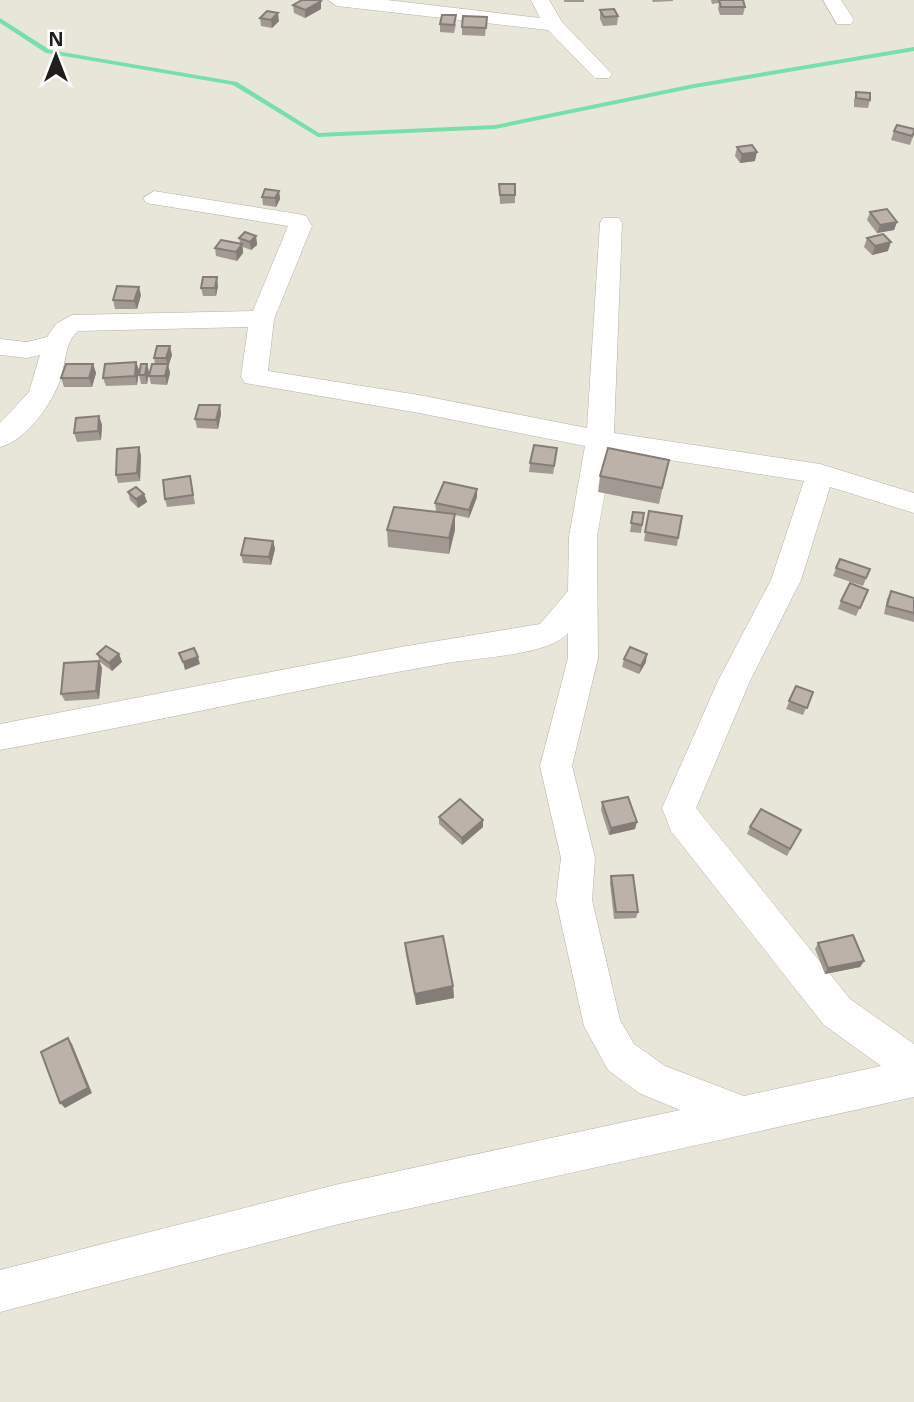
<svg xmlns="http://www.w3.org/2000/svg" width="914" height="1402" viewBox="0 0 914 1402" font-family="'Open Sans',sans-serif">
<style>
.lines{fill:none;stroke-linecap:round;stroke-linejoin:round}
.stream{fill:#76e0a9;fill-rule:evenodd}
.minor-casing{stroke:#b4b1a6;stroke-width:1}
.minor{fill:#fff;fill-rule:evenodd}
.wall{fill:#a29992}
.shaded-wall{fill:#847d77}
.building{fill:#bcb2aa;stroke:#847d77;stroke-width:2}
</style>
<rect width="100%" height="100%" fill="#e8e5d9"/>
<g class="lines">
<path class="stream" d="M0,18L50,50L237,82L319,133L495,125L694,84L914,47V51L694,88L495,129L318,137L233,85L46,53L0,23Z"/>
<defs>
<g id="minor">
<path d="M328,0H387L540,18L531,0H549L562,22L612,74L609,78H595L548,30L337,6Z"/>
<path d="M823,0H841L854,20L851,24H837Z"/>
<path d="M154,191L298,214L306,216L312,226L274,319L268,371L419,395L587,428L600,223L603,218H619L622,223L614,433L820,464L914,493V513L830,487L801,580L750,681L696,808L850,999L914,1044V1097L339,1224L0,1312V1270L339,1184L680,1110L639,1093L608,1070L584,1026L556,900L561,858L540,766L568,658V633C548,656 478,657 447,663C298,689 149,723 0,750V724L401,647L540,624L568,591L569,537L585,446L419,413L245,383L241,377L248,327L78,331C65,342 66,361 61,377C53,403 27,440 0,447V423L29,392L40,355L27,358L0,355V339L27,342L47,337L56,324L72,315L253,311L288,226L146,203L143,198ZM612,451L804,481L771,580L718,681L662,808L671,831L824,1025L881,1066L744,1096L665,1066L634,1044L620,1020L592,900L595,858L572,766L598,658L597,537Z"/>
</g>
</defs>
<use href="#minor" class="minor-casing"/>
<use href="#minor" class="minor"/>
</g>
<g class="wall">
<rect x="564" y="0" width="20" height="2"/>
<path d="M652,0H673V1L653,2Z"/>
<path d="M711,0H743L745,7L743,15H720L718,9L719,3L712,4Z"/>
<path d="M293,5L321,9L305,18L294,13Z"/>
<path d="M600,10L618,16L617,25L603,26L600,19Z"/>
<path d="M487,17L485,36L462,35V27Z"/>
<path d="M260,18L279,21L272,28L261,26Z"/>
<path d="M440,24H456L454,33L440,32Z"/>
<path d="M856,92L870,100L868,108L854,107V100Z"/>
<path d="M914,129V134L910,145L891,140L894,131Z"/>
<path d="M737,147L755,161L740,163L735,156Z"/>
<path d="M499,184L515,195V203L500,204Z"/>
<path d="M279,191L280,199L276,207L263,205L262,197Z"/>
<path d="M870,212L897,222L894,230L877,233L867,220Z"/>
<path d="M256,236L257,245L251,250L243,247V253L237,261L216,256L215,248L240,243L239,238Z"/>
<path d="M867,238L888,251L872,255L864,247Z"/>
<path d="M218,286L216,296H203L201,288Z"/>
<path d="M141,295L137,309H115L113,300Z"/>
<path d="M172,355L168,367L170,373L167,385L151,384L149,376L155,364L154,358Z"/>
<path d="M136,362L139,370L137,385L106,386L103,378Z"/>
<path d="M93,364L96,373L92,387H64L61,378Z"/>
<path d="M147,364L149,372L147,384H141L139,375Z"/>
<path d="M220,405L221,414L218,429L197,428L195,419Z"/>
<path d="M99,416L102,425L101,440L77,442L74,433Z"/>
<path d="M139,447L141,456L140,481L118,483L116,475Z"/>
<path d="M556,457L553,474L529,472L530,463Z"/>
<path d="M669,460L659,504L598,492L600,476Z"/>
<path d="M190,476L195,504L167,507L165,499Z"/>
<path d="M477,489V497L469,518L455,515V530L449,554L388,547L387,530L436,511L435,503Z"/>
<path d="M128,492L144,494L147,502L138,508L130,500Z"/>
<path d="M649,511L678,538L677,546L644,541Z"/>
<path d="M633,512L644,513L641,533L630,532Z"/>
<path d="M273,541L275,549L271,565L243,563L241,555Z"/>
<path d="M840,559L870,569L863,586L833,576Z"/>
<path d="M868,590L856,616L838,609L841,601Z"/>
<path d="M891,591L914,598V622L884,614L887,599Z"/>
<path d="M97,654H119L122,662L112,671L100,662Z"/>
<path d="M624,659L646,662L639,674L622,667Z"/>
<path d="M99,661L102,668L99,699L65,701L61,694Z"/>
<path d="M796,686L813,692L803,715L786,709Z"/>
<path d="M602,802L635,829L609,835L601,810Z"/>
<path d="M439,817L483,820V827L462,845L439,824Z"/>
<path d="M750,827L801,830L787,856L747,834Z"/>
<path d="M611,876L638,912L636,918L614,919L610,883Z"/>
<path d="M405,943L453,986L454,998L416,1005L406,955Z"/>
<path d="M818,943L864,961L860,967L825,974L815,949Z"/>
</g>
<g class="shaded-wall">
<path d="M321,1V9L305,18V10Z"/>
<path d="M278,13L279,21L272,28L271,20Z"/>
<path d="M757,152L755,161L740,163L742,154Z"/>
<path d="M279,191L280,199L276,207L275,198Z"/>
<path d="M897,222L894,230L877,233L880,225Z"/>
<path d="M256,236L257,245L251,250L250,242Z"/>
<path d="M891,242L888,251L872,255L875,246Z"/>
<path d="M242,244L243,253L237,261L236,252Z"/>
<path d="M217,277L218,286L216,296L215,288Z"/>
<path d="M139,287L141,295L137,309L134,301Z"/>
<path d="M170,346L172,355L168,367L166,358Z"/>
<path d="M136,362L139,370L137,385L135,376Z"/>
<path d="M93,364L96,373L92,387L89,378Z"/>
<path d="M147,364L149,372L147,384L145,375Z"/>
<path d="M168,364L170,373L167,385L165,376Z"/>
<path d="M220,405L221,414L218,429L216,420Z"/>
<path d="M99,416L102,425L101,440L98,431Z"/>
<path d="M139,447L141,456L140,481L137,473Z"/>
<path d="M477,489V497L469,518V510Z"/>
<path d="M144,494L147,502L138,508L136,499Z"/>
<path d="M455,514V530L449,554V538Z"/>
<path d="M273,541L275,549L271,565L269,557Z"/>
<path d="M119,654L122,662L112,671L109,663Z"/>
<path d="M647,654L646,662L639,674L641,666Z"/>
<path d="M198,657L200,664L185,670L183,662Z"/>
<path d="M99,661L102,668L99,699L96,691Z"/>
<path d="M483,820V827L462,845V838Z"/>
<path d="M637,822L635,829L609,835L611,828Z"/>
<path d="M864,961L860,967L825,974L828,968Z"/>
<path d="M453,986L454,998L416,1005L415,994Z"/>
<path d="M68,1038L72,1044L92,1093L65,1108L60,1103Z"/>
</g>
<g class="building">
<path d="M302,0H319L321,1L305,10L293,5Z"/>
<path d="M719,0H743L745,7H721Z"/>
<path d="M614,9L618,16L604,17L600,10Z"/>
<path d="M267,11L278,13L271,20L260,18Z"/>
<path d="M442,15H456L454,25L440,24Z"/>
<path d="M463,16L487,17L486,28L462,27Z"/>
<path d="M856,92L870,93V100L856,98Z"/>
<path d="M897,125L914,129V132L912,136L894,131Z"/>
<path d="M752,145L757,152L742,154L737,147Z"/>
<path d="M499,184H515V195H500Z"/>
<path d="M265,189L279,191L275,198L262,197Z"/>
<path d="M887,209L897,222L880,225L870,212Z"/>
<path d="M245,232L256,236L250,242L239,238Z"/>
<path d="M883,234L891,242L875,246L867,238Z"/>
<path d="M221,240L242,244L236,252L215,248Z"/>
<path d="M203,277H217L215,288H201Z"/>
<path d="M117,286L139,287L134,301L113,300Z"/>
<path d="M157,346H170L166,358H154Z"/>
<path d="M136,362L135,376L103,378L105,364Z"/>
<path d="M66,364H93L89,378H61Z"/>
<path d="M141,364H147L145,375H139Z"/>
<path d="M152,364H168L165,376H149Z"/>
<path d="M199,405H220L216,420L195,419Z"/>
<path d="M99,416L98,431L74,433L76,418Z"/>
<path d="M534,445L557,448L554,466L530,463Z"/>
<path d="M139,447L137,473L116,475L117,449Z"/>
<path d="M608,448L669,460L662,488L600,476Z"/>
<path d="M190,476L193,495L165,499L163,480Z"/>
<path d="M444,482L477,489L469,510L435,503Z"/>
<path d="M136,487L144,494L136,499L128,492Z"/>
<path d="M394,507L455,514L449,538L387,530Z"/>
<path d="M649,511L682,516L678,538L645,532Z"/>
<path d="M633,512L644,513L642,525L631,523Z"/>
<path d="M245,538L273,541L269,557L241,555Z"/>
<path d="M840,559L870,569L866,578L836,568Z"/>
<path d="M850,583L868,590L860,608L841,601Z"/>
<path d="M891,591L914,598V613L887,606Z"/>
<path d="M106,646L119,654L109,663L97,654Z"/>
<path d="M630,647L647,654L641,666L624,659Z"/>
<path d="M194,648L198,657L183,662L179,653Z"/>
<path d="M99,661L96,691L61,694L64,663Z"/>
<path d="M796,686L813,692L807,708L789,701Z"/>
<path d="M628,797L637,822L611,828L602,802Z"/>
<path d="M460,799L483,820L462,838L439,817Z"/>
<path d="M761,809L801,830L790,849L750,827Z"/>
<path d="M633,875L638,912H616L611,876Z"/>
<path d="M853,935L864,961L828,968L818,943Z"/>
<path d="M443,936L453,986L415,994L405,943Z"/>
<path d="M68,1038L88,1088L60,1103L41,1052Z"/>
</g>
<g transform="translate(56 56)" stroke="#ffffff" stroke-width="5" paint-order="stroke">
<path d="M0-5L12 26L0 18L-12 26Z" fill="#1f1e1a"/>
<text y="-10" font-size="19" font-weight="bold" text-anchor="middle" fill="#1f1e1a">N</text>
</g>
</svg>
